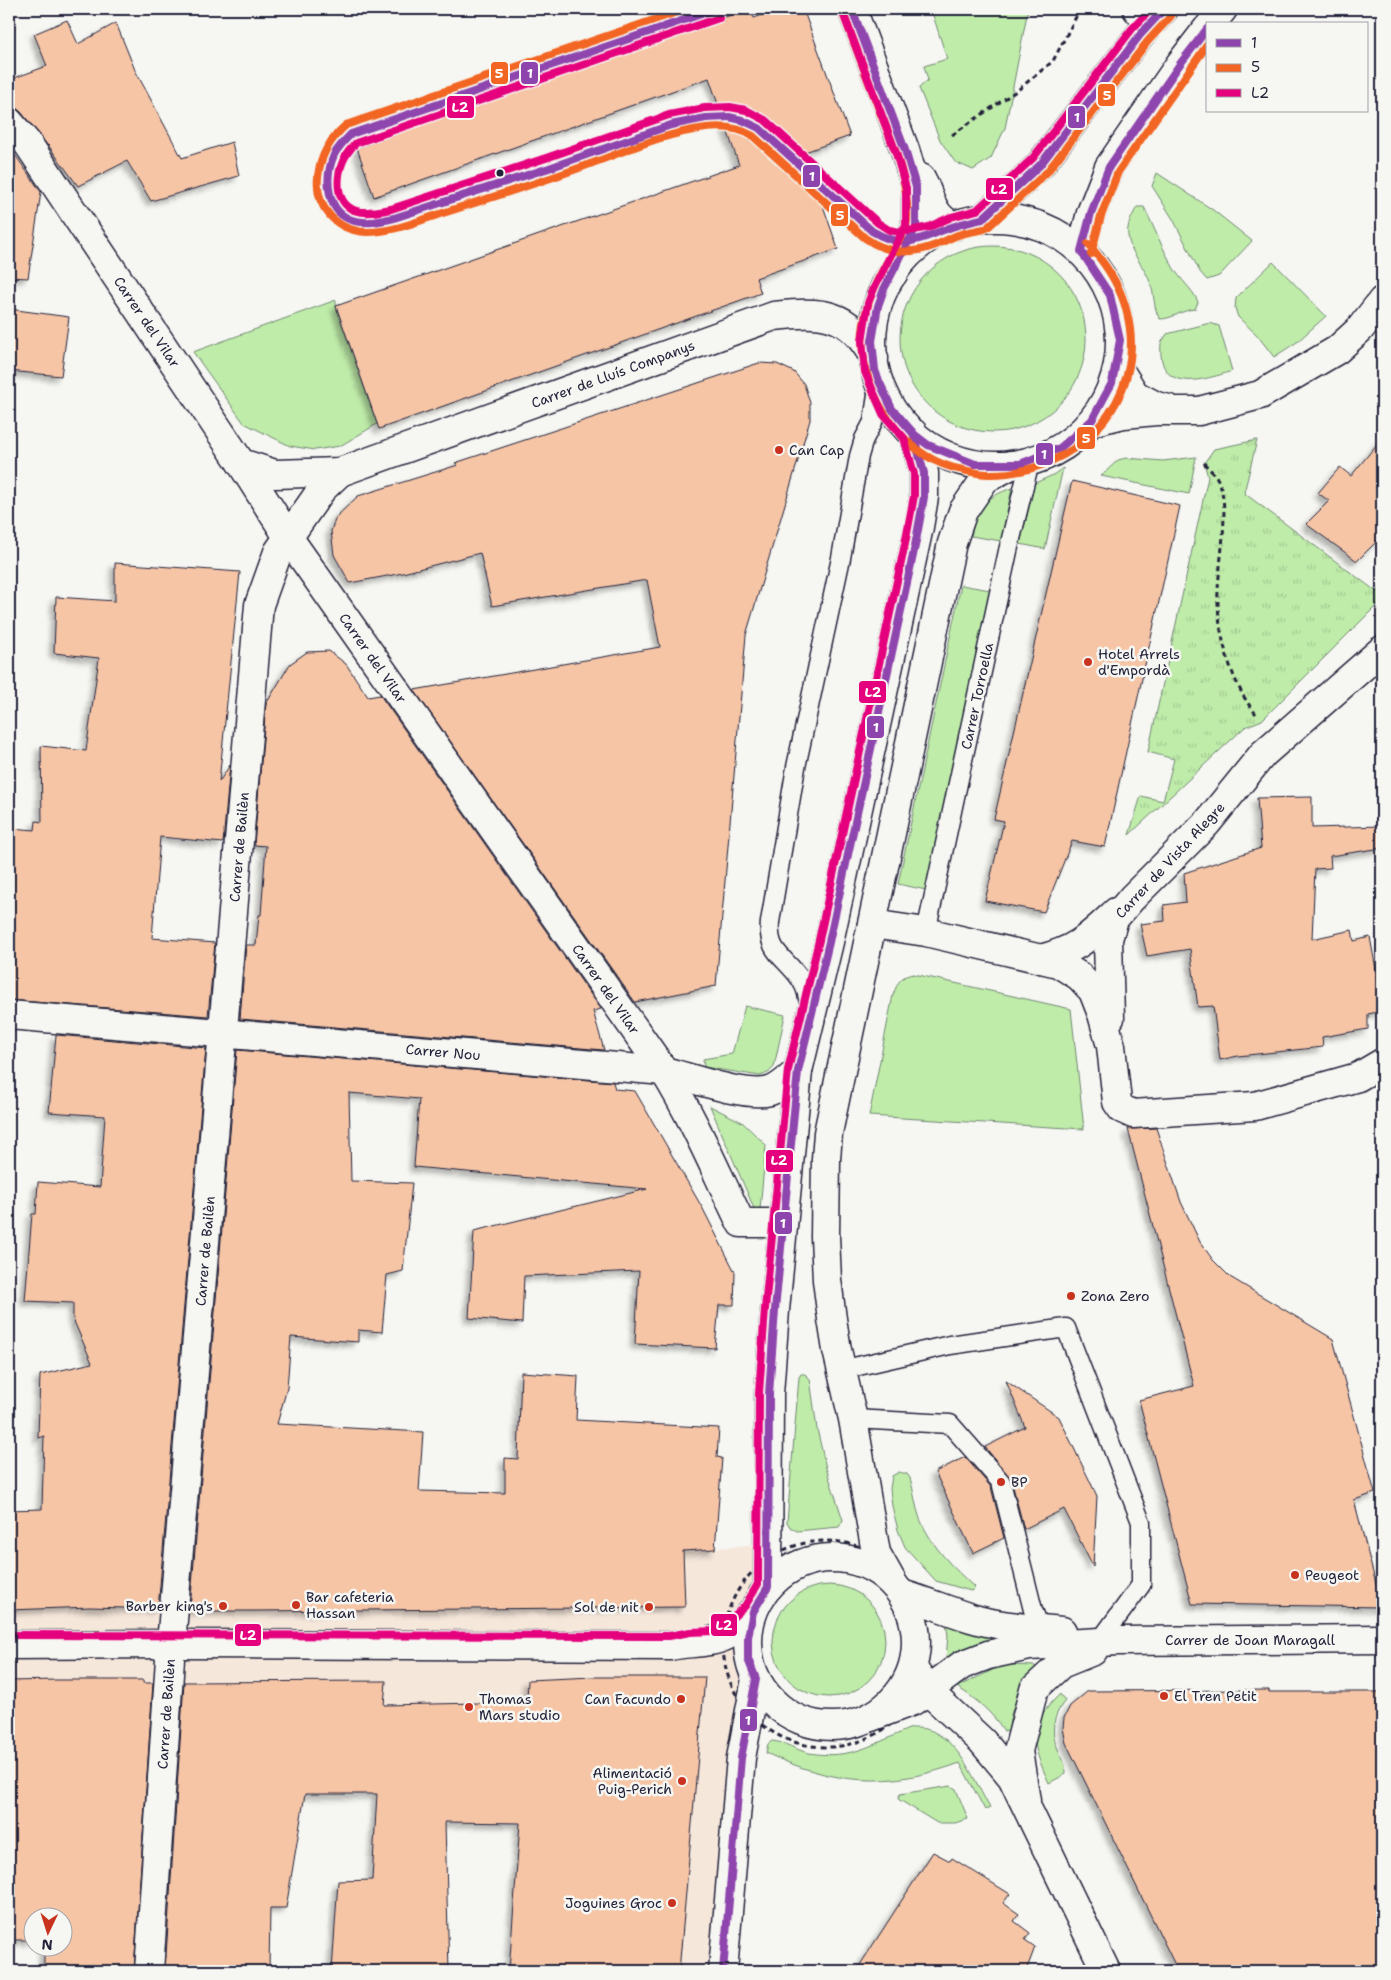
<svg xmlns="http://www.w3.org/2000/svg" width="1391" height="1980" viewBox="0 0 1391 1980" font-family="'Shantell Sans',sans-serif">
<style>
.built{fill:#f6e7db}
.grass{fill:#bfeca9;stroke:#708772}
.park{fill:url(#park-tufts);stroke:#708772}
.building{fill:#f6c5a6;stroke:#22223b;filter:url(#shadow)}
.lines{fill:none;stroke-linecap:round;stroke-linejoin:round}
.service-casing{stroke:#22223b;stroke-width:21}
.minor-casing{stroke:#22223b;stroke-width:31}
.tertiary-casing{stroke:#22223b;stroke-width:31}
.path{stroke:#22223b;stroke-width:3;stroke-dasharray:5 4;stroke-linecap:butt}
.service{stroke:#f6f6f2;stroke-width:18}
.minor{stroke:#f6f6f2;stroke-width:28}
.tertiary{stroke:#f6f6f2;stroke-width:28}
.bus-1-casing{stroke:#f6f6f2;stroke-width:11}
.bus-2-casing{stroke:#f6f6f2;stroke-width:11}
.bus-3-casing{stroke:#f6f6f2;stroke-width:11}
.bus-1{stroke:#8e44ad;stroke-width:8}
.bus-2{stroke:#f26522;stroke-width:8}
.bus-3{stroke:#e5007d;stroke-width:8}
.bus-dot{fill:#22223b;stroke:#f6f6f2;stroke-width:2}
.poi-dot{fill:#c8321e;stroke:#f6f6f2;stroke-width:2}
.labels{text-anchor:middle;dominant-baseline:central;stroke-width:5;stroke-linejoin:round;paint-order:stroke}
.street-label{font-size:14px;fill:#22223b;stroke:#f6f6f2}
.poi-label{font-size:14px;fill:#22223b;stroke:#f6f6f2;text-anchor:start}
.line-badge{stroke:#f6f6f2;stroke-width:2}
.badge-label{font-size:14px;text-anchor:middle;font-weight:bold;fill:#fff}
</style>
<defs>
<pattern id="park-tufts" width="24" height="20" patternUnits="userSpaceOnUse" patternTransform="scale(1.25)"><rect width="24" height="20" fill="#bfeca9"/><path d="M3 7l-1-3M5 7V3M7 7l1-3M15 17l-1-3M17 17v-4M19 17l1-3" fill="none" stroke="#a4ca92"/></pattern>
<filter id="shadow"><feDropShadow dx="-4.5" dy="4.5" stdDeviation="2.5" flood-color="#0004"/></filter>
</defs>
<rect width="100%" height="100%" fill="#f6f6f2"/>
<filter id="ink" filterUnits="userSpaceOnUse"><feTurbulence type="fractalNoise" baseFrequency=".02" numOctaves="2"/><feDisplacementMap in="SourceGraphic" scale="10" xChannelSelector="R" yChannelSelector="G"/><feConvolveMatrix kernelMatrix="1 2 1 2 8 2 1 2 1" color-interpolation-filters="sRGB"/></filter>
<g filter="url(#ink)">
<path class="built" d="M9,1525L155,1526L614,1545L671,1551L732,1547L768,1542V1587L753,1612L748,1637L741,1758L723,1971H600L614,1792L183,1767L137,1768L134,1807H9Z"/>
<g class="grass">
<path d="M931,9H1028L1005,128L991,158L973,170L955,162L940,140L919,88L928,80L924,66L947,59Z"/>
<path d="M1157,173L1213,210L1252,241L1219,276L1207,280L1200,272L1173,219L1152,186Z"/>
<path d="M1137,207H1144C1154,227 1162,248 1173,267C1180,280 1193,289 1198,302L1195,309C1181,310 1173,319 1160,319C1153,309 1155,295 1150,282C1145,267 1130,253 1128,236C1126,226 1132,216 1137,207Z"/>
<circle cx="993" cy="339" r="93"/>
<path d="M1273,262L1326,316L1297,342L1274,357L1257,335L1238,317L1235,308L1236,298Z"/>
<path d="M336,300V307L377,424L340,446L315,450L290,446L244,423L193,352Z"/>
<path d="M1210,323L1219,326L1232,371C1199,382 1157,393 1161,343L1167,334Z"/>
<path d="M1196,457L1189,494L1101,476L1118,460L1126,458L1163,461Z"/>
<path d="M1063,468L1045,549L1020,544L1035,483L1053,475Z"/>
<path d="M1012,488L1001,541L971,536C977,507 984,498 1012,488Z"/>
<path d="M961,585L990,590L926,890L898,884Z"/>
<path d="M914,974L1071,1009L1084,1129L869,1116L893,995C898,982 900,976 914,974Z"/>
<path d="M745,1006L785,1015L774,1067L768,1073L760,1076L704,1067L703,1059L732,1054Z"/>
<path d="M710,1106L742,1122L766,1145L759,1220Z"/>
<path d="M801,1374H805L810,1379L817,1429L826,1468L843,1520L839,1527L797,1531L790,1527L787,1522L799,1377Z"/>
<path d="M899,1472L907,1474L910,1478C914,1491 915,1506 920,1519C933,1549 952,1566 975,1588L971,1591L936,1581L905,1547L898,1530L892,1506L890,1489L892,1476Z"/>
<circle cx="829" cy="1641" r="56"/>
<path d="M946,1622L1005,1638L974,1645L946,1658L948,1636Z"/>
<path d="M1009,1665L1035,1666L1038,1672C1020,1693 1010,1703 1009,1732L1004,1731C992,1712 976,1699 957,1687L1001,1666Z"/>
<path d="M1060,1694L1065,1701C1053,1715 1050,1732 1058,1749C1062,1759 1066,1763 1066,1774L1049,1783C1031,1743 1026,1727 1060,1694Z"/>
<path d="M911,1728C918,1728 927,1728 934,1732C962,1746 975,1782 990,1808L985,1810L960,1763C889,1789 834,1785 766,1753L768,1744L772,1741C785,1742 796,1750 809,1753C852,1760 873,1744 911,1728Z"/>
<path d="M951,1786L956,1789L968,1819L955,1823H937L898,1799L900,1794Z"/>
</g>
<path class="park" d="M1257,440L1244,493L1377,592L1382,586V600L1262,720L1245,727L1129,835L1141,796L1163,801L1174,759L1148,752L1208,477L1204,463L1214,449Z"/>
<g class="building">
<path d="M748,9H750L754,18L779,9H803L850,136L805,152L810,168L805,171L803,175V182L821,200L838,249L756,278L761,293L379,429L336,306L739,165L726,127L733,121V115L727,107H719L709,78L374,197L357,148Z"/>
<path d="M67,20L78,44L116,23L135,70L182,158L232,142L239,176L151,201L127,161L78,186L48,145V146L21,112L15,107H9V80L47,66L34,34Z"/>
<path d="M9,146L41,192L28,278L9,277Z"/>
<path d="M9,309L69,317L61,376L9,371Z"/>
<path d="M759,363L777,364L794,372L804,384L810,403V420L746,635L716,986L635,1002L414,690L660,647L647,580L492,606L480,553L403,573L350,583L334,555L331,531L336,517L358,496L458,465L455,463Z"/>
<path d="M1382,438V536L1357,561L1306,524L1329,501L1318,493L1340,467L1351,476Z"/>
<path d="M1072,481L1180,506L1105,847L1072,841L1044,912L985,901L1004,821L994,819Z"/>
<path d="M115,563L240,572L219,782L230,765L223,843L160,837L152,938L215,943L208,1016L9,1000V864L11,828L35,830L36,821L42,822L41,746L86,751L99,658L54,653L56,597L115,601Z"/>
<path d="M329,651L346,664L368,697L380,695L601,1009L593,1011L604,1050L240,1019L246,945H256L259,915H261L266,846L254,845L266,704L290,664L307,652Z"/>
<path d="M1312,797V828L1382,826V848L1330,856L1331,868L1315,869L1312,939L1352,930L1354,941L1370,937L1382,1002V1011L1368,1014V1029L1322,1037L1323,1047L1238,1056L1220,1060L1213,1006L1198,1007L1190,949L1147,956L1140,924L1165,921L1164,905L1186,902L1184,873L1261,848L1257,798Z"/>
<path d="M56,1035L206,1048L158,1609L90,1607L9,1610V1510L42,1509L44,1436L38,1438L40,1375L92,1363L73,1319V1303L25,1301L32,1214H36L38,1182L100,1187L105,1116L49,1112Z"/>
<path d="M237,1050L613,1082L615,1089L635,1091L703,1209L735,1272L734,1305H719L715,1348L635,1344L639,1271L524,1276L522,1323L469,1318L474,1231L647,1189L414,1167L419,1099L349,1093L351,1181L412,1183L403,1271L387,1275L382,1332L358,1330V1342L291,1337L287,1388L277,1424L423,1432L419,1491L505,1493V1458L518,1459L521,1372L578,1376L576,1420L719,1428L717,1457L722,1458L715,1549L683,1551L685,1607L255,1611H196L197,1610L190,1609Z"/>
<path d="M1156,1128L1181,1202L1200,1242L1213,1260L1230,1277L1333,1339L1375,1493L1354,1500L1382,1607L1192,1604L1139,1400L1194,1386L1128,1129Z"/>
<path d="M1006,1381L1059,1417L1097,1496L1093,1567L1064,1509L1024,1529L1011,1479L985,1447L1025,1427Z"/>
<path d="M965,1457L991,1487L1004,1538L973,1553L935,1472Z"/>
<path d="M593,1677H705L679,1971H509L520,1823L445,1822L449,1971H332L338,1881L372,1880L377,1794H305L286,1908H270L269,1971H165L184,1682L386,1681L384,1705L527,1702L528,1680Z"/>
<path d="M57,1680H143V1683H153L134,1971H44V1948H62V1918H32V1940H9V1681Z"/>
<path d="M1269,1690V1692H1382V1971H1178L1066,1743L1063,1728L1064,1718L1070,1706L1088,1691Z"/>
<path d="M933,1852L950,1861L952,1858L1010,1894L1003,1903L1019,1914L1014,1921L1030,1933L1025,1940L1035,1947L1026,1971H856Z"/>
</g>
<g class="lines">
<defs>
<g id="service">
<path d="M716,9L351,134L341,144L333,159L328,190L332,204L344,217L364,222L392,219L523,177L671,124L723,117"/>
<path d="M813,178L872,231L885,239L900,242L932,236"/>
<path d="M926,932L1008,551L1030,461"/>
<path d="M809,1010C809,1000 807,989 801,980C786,957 767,954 770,922L796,767L841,558L859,456L864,439L873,422L879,381"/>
<path d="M841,1370L950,1345L1066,1328L1141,1522V1585L1102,1638"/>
<path d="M853,1419L950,1424L1001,1482L1033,1610L1040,1628"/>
</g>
<g id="minor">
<path d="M852,9L905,150L916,187V227L893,274"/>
<path d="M1137,9L1150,24"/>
<path d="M9,122L28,144L241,463L288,537L664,1071C694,1119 716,1172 741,1223H783"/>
<path d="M921,178C932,199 931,216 954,226"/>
<path d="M1118,368L1135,395L1156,406L1169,409"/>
<path d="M1091,422L1124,414L1156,411H1199L1260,395L1337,350L1360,329L1382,301"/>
<path d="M241,463L275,474L340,472L774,316C822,311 849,311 874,358"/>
<path d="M872,924L926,932L1058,963L1079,976L1093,991L1102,1014L1111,1046L1117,1102L1122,1109L1133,1114L1255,1106L1358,1077L1382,1063"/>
<path d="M1040,959C1077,950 1089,937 1116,912"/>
<path d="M9,1015L664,1071C689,1077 746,1098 770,1091C780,1088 790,1078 798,1071"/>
<path d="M1110,1018L1108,939L1114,919L1132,898L1207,823L1263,754L1382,650"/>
<path d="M905,1595C927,1602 949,1611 971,1618C1000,1627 1032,1628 1062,1631"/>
<path d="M871,1717L913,1701L962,1665L988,1655L1029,1646L1118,1641L1382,1639"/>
<path d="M1026,1801L1018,1751L1034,1689L1061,1664L1093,1651"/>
<path d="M149,1971L171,1644L259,605L278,552L322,489L340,472"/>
<path d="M723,1971L741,1758L756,1679"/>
</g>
<g id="tertiary">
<path d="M1211,24L1223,9"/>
<circle cx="996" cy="342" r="124"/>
<path d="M982,219L1040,165L1140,35L1164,9"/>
<path d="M1081,251L1091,213L1109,167L1180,64L1207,29"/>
<circle cx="832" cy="1642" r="84"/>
<path d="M894,1585L876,1553L853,1419L837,1350L832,1319L827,1280L825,1237L826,1159L828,1133L952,543L963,511L985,479L1011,465"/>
<path d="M768,1587L769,1394L775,1310L798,1071L829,942L919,527L924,497V473L913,433"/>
<path d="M9,1645L171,1644L670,1646C688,1642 710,1644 726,1636C736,1631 745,1619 753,1612"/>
<path d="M913,1668L927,1690L982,1741L1012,1777L1106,1971"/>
</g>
</defs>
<use href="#service" class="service-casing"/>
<use href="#minor" class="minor-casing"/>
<use href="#tertiary" class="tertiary-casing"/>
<g class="path">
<path d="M952,135L1019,89L1053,61L1077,15L1074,9"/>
<path d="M1204,463C1208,468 1214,473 1217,478C1233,506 1216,570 1218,603C1219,639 1233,687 1256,714"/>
<circle cx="826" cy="1644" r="103"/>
</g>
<use href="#service" class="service"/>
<use href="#minor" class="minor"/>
<use href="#tertiary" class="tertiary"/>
<defs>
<g id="bus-1">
<path d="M716,9L351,134C345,140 338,147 334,155C324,178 326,214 355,221C368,224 381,221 394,218L549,168L671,125L706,118L729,117L742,120L759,128L872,231C907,252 921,237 955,226C964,223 973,221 982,219"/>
<path d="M982,219L1040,165L1140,35L1164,9"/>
<path d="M896,413L915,435L928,445L975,464H1020L1060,448L1092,420L1112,383L1120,340L1110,295L1081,251L1091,213L1109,167L1180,64L1207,29"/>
<path d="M723,1971L741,1758L756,1679L748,1659V1637L753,1612L768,1587L769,1394L775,1310L798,1071L829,942L915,546L924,497V473L913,433L892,409L879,381L875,370L872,341L878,306L884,289L916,227V187L905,150L852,9"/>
</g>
<g id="bus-2">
<path d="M686,9L346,125C330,139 320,156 318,177C315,207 336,231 367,232C393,232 419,221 443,213C492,197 542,182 590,164C628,150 665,133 706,128C723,126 738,127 753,136L865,238C888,254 910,255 936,245C943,242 950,238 958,235C966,232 976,231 984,229"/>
<path d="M843,13C855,46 868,79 880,112C892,141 905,172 907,204C907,211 908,220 906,226C904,233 899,240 896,246C886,264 875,282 869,301C864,318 861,336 863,354C870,406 908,460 963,470C971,472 980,474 989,474C1075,475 1149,401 1127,313C1121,286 1106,264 1088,244"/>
<path d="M989,226L1047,172L1148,41L1171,16"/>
<path d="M1091,254L1101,216L1118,172L1207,45"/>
</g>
<g id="bus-3">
<path d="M719,18L356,143C351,148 346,154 343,161C336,178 335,205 357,211C368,214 380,211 391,209L546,158L669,115L705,108L730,107L746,110L765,120L878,223L889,230L900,232L914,230L929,227L951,217L977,210L1033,158L1132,29L1151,9"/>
<path d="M9,1635L669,1636L690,1632L713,1631L722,1627L745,1606L758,1584L759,1393L765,1309L788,1070L819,940L905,544L914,496V474L904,438L883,414L870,384L865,372L862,341L868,303L875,286L906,225V188L896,153L843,13"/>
</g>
</defs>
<use href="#bus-1" class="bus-1-casing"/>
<use href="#bus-2" class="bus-2-casing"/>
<use href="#bus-3" class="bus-3-casing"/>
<use href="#bus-1" class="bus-1"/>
<use href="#bus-2" class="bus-2"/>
<use href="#bus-3" class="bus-3"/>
</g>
</g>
<circle class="bus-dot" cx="500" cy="173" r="4.5"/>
<g class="poi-dot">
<circle cx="779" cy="450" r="5"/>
<circle cx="1088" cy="662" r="5"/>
<circle cx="1071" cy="1296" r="5"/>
<circle cx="1001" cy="1482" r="5"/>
<circle cx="1295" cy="1575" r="5"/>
<circle cx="296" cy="1605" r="5"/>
<circle cx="223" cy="1606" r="5"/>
<circle cx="649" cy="1607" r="5"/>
<circle cx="1164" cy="1696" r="5"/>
<circle cx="681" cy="1699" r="5"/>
<circle cx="469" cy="1707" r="5"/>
<circle cx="682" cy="1781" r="5"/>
<circle cx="672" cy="1903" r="5"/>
</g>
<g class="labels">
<g class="street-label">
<text transform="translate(147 322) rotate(56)">Carrer del Vilar</text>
<text transform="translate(613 374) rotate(-20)">Carrer de Lluís Companys</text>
<text transform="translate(373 658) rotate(55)">Carrer del Vilar</text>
<text transform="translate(977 696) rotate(-78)">Carrer Torroella</text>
<text transform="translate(239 847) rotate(-85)">Carrer de Bailèn</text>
<text transform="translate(1170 860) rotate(-47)">Carrer de Vista Alegre</text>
<text transform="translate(606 989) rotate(55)">Carrer del Vilar</text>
<text transform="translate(443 1052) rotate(5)">Carrer Nou</text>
<text transform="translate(205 1251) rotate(-85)">Carrer de Bailèn</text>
<text x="1250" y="1640">Carrer de Joan Maragall</text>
<text transform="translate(166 1714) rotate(-86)">Carrer de Bailèn</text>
</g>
<g class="poi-label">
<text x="789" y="450">Can Cap</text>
<text x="1098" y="654">Hotel Arrels<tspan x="1098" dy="16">d'Empordà</tspan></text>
<text x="1081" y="1296">Zona Zero</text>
<text x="1011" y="1482">BP</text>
<text x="1305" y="1575">Peugeot</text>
<text x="306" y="1597">Bar cafeteria<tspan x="306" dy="16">Hassan</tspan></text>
<text x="213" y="1606" text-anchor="end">Barber king's</text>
<text x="639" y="1607" text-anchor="end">Sol de nit</text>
<text x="1174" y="1696">El Tren Petit</text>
<text x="479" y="1699">Thomas<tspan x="479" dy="16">Mars studio</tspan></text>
<text x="671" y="1699" text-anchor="end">Can Facundo</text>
<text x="672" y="1773" text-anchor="end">Alimentació<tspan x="672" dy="16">Puig-Perich</tspan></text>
<text x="662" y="1903" text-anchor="end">Joguines Groc</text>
</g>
</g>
<g class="line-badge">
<rect x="490" y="61" width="19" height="24" rx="5" fill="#f26522"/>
<rect x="520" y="61" width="19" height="24" rx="5" fill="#8e44ad"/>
<rect x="1097" y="83" width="19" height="24" rx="5" fill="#f26522"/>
<rect x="446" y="95" width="29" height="24" rx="5" fill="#e5007d"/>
<rect x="1067" y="105" width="19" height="24" rx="5" fill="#8e44ad"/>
<rect x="802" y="164" width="19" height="24" rx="5" fill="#8e44ad"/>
<rect x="985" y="177" width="29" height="24" rx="5" fill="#e5007d"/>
<rect x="830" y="203" width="19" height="24" rx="5" fill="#f26522"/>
<rect x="1076" y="426" width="20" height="24" rx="5" fill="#f26522"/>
<rect x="1035" y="442" width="19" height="24" rx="5" fill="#8e44ad"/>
<rect x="858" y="680" width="29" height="24" rx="5" fill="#e5007d"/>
<rect x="866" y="715" width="19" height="24" rx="5" fill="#8e44ad"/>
<rect x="765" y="1149" width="29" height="24" rx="5" fill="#e5007d"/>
<rect x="774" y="1211" width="19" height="24" rx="5" fill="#8e44ad"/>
<rect x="710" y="1613" width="28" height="24" rx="5" fill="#e5007d"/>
<rect x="234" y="1623" width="28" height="24" rx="5" fill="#e5007d"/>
<rect x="739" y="1708" width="19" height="24" rx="5" fill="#8e44ad"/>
</g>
<g class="badge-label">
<text x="499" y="78">5</text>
<text x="530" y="78">1</text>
<text x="1107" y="100">5</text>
<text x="460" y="112">L2</text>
<text x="1077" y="122">1</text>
<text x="812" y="181">1</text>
<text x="999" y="194">L2</text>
<text x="840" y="220">5</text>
<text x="1086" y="443">5</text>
<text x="1044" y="459">1</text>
<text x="873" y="697">L2</text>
<text x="876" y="732">1</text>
<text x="779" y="1165">L2</text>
<text x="783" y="1228">1</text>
<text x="724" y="1630">L2</text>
<text x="248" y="1640">L2</text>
<text x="748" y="1725">1</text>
</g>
<rect width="1391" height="1980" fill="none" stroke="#f6f6f2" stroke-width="30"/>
<rect x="15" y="15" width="1361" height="1950" fill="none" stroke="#22223b" stroke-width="2" filter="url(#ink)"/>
<rect x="1206" y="22" width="162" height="90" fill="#f6f6f2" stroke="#a1a1a9"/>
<rect x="1216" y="39" width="25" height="8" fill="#8e44ad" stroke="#a1a1a9"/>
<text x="1251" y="48" font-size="15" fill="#22223b">1</text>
<rect x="1216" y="64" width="25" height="8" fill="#f26522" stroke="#a1a1a9"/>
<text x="1251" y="72" font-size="15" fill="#22223b">5</text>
<rect x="1216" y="89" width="25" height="8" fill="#e5007d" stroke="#a1a1a9"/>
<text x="1251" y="98" font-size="15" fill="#22223b">L2</text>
<g transform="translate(48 1932) rotate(184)"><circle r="24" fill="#f6f6f2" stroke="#a1a1a9"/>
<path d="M0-4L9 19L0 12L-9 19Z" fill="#c8321e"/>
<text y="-8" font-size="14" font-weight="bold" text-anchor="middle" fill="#22223b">N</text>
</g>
</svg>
